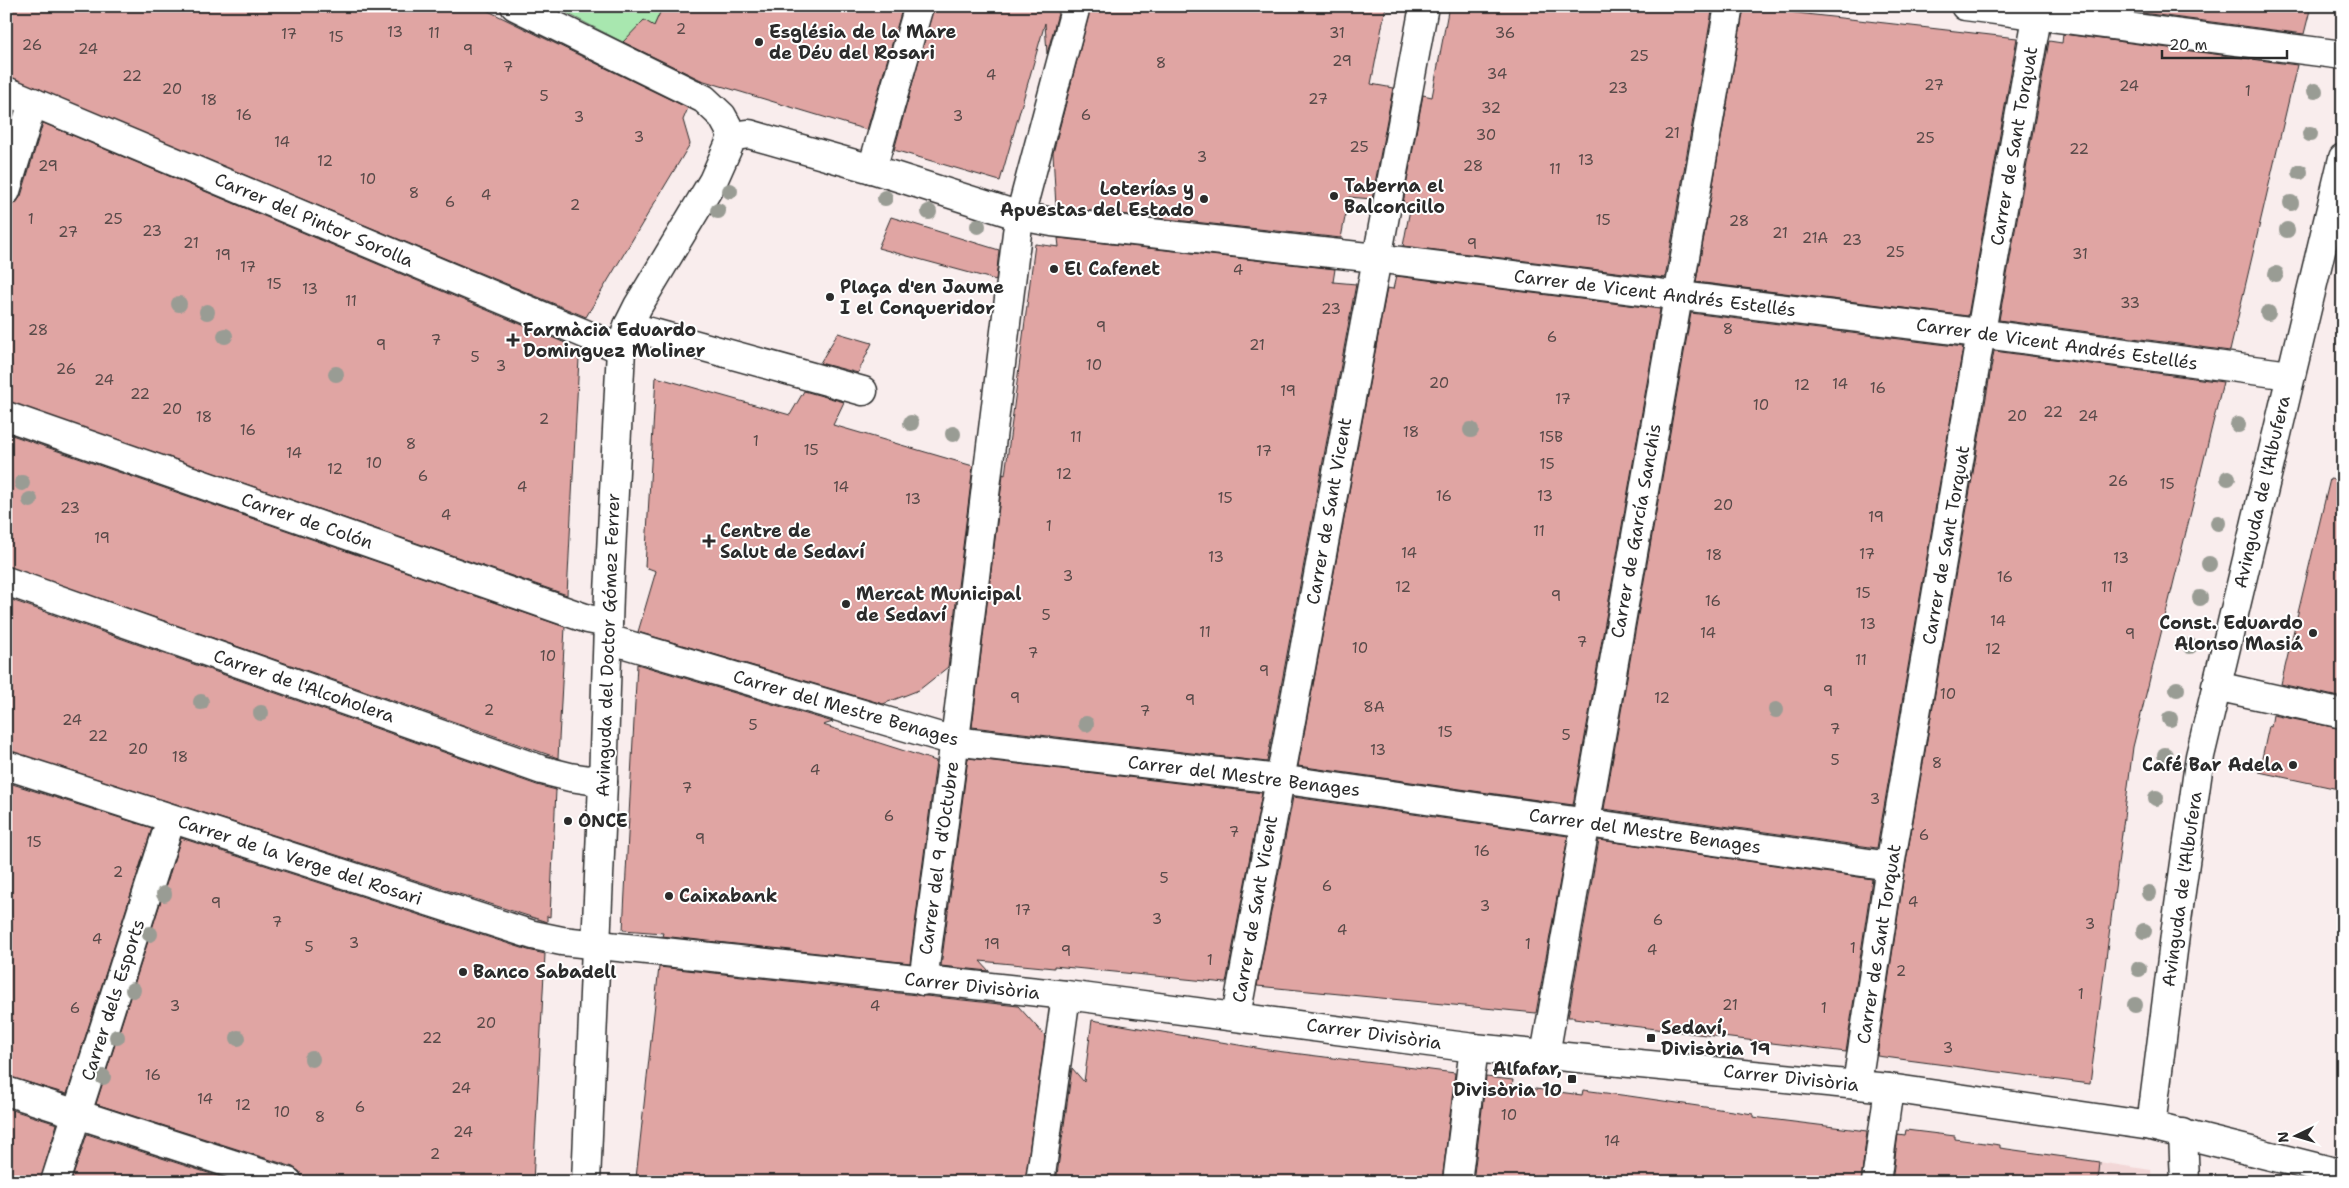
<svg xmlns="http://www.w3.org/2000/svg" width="2349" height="1188" viewBox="0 0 2349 1188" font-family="'Shantell Sans',sans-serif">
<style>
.built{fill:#f2d7d7}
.green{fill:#a8e7af;stroke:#6a896d}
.building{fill:#e0a5a3;stroke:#2b2b2b}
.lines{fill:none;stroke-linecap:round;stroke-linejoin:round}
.minor-casing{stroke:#2b2b2b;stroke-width:31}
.minor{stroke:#fff;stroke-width:28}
.tree{fill:#999c94}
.poi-dot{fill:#2b2b2b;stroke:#fff;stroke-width:2}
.labels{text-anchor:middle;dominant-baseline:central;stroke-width:4;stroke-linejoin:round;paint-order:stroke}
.number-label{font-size:15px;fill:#584a49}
.poi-label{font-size:18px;font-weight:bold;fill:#2b2b2b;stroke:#fff;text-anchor:start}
.street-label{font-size:18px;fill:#2b2b2b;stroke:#fff}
</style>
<rect width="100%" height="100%" fill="#f9eded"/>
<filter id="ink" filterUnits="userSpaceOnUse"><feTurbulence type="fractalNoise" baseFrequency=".02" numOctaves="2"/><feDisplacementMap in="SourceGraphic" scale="10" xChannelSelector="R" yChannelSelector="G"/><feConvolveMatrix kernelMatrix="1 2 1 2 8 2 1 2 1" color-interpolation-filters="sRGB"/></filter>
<g filter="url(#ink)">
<path class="built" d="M2034,1152L2151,1170L2152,1182H2036Z"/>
<path class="green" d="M553,6H663L642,52Z"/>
<g class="building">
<path d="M6,6H478L688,108L683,120L690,144L586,317L6,76Z"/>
<path d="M663,6H903L867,130L701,80L623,42L644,20L654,26Z"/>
<path d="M934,6H1060L1047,54L1045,23L1000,181L894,150Z"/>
<path d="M1091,6H1386L1371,84L1393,88L1372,199L1349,197L1341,238L1056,207L1053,153Z"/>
<path d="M1449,6H1713L1665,278L1403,246L1411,204L1403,203L1423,95L1432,97Z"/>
<path d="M2088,6H2311L2304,34Z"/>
<path d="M1744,7L2017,38L1968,316L1696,282Z"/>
<path d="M2063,34L2297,65L2230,351L1999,320L2049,41L2062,43Z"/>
<path d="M6,108L14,111L6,136Z"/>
<path d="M43,123L570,345L566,352L579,358L567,595L6,401V206L16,203L21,196Z"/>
<path d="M891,217L999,250L996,280L878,248Z"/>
<path d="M1058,238L1335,269L1333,282L1356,284L1267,762L972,727L1003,474L1005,475L1035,244L1059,247Z"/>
<path d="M1396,276L1660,309L1573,805L1298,766L1387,288L1393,289Z"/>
<path d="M1691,313L1963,347L1877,848L1604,809Z"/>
<path d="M838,333L872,343L858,373L820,363Z"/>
<path d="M1994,351L2223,382L2133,747L2090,1084L1877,1056L1905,868Z"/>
<path d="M656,377L790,415L804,391L844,402L833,425L973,466L948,667L919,690L883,704L638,632L656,571L645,567Z"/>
<path d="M6,433L565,627L558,758L6,566Z"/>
<path d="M2330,479L2343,481V698L2281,684Z"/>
<path d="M6,598L537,785L556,790L550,917L547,916V922L6,750Z"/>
<path d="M637,664L833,722L823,725L936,761L910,963L662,936L663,933L623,930Z"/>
<path d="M2273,715L2343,729V790L2259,772L2269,726L2271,727Z"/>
<path d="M968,758L1262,793L1226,983L1054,966V968L980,961L989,971L941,966Z"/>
<path d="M6,782L152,828L67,1094L6,1076Z"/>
<path d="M1293,797L1568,836L1536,1013L1257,986Z"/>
<path d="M181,838L528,950L545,954L533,1182H303L300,1172L293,1167L96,1104Z"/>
<path d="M1599,840L1872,879L1846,1052L1574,1019V1017H1568Z"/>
<path d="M659,967L1018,1006L1045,1036L1025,1182H642L643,1179L636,1178Z"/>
<path d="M1092,1020L1268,1050L1455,1073L1442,1182H1056L1072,1068L1084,1082Z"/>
<path d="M1486,1077L1513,1080L1512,1086L1582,1095L1583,1090L1629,1096L1753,1114V1117L1867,1131L1861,1182H1473Z"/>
<path d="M6,1108L57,1124L40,1182H6Z"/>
<path d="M1906,1130L1955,1136V1139L2000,1145V1148L2100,1162L2098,1182H1892L1898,1134L1905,1135Z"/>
<path d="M87,1134L236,1182H71Z"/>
</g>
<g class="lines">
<defs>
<g id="minor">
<path d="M515,6L704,99L722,116L733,136"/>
<path d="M1965,6L2343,55"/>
<path d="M6,91L621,349"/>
<path d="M872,169L919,6"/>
<path d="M6,191L33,102"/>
<path d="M628,326L863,391"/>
<path d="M6,416L588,619L608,623"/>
<path d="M6,581L542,770L570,777L603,782"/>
<path d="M608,639L954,741L1279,779L1890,866"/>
<path d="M2216,686L2343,714"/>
<path d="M6,765L533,935L562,941L1066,995L1474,1048L1889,1088L2151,1126L2343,1174"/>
<path d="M923,981L958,716L1017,233L1020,216L1076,6"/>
<path d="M1236,1016L1424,6"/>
<path d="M1545,1055L1729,6"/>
<path d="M1857,1084L1890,866L1985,309L2039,6"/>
<path d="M6,1091L288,1182"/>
<path d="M2151,1126L2176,927L2200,756L2343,158"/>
<path d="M2183,1133L2185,1182"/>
<path d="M55,1182L171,819"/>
<path d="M586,1182L603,782L609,593L621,349L628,326L638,306L713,181L733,136L749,134L872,169L1020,216L1052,222L1376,258L1955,330L2290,375"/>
<path d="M1040,1182L1066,995"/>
<path d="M1457,1182L1474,1048"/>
<path d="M1876,1182L1889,1088"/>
</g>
</defs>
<use href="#minor" class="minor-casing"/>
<use href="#minor" class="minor"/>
</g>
<g class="tree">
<circle cx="2315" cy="91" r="8"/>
<circle cx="2310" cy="134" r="8"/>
<circle cx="2300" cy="172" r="8"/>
<circle cx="730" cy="191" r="8"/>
<circle cx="885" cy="198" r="8"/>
<circle cx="2291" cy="203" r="8"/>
<circle cx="718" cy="211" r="8"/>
<circle cx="929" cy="212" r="8"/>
<circle cx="978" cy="226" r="8"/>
<circle cx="2287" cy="230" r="8"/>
<circle cx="2276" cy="274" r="8"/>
<circle cx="179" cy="304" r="8"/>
<circle cx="207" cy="312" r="8"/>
<circle cx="2268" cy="313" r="8"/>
<circle cx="225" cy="336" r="8"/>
<circle cx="336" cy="374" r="8"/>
<circle cx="911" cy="423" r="8"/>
<circle cx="2238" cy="425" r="8"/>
<circle cx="1471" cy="430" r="8"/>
<circle cx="953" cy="434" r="8"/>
<circle cx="2228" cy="478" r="8"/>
<circle cx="22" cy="483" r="8"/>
<circle cx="30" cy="500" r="8"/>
<circle cx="2218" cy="523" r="8"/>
<circle cx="2209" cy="564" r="8"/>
<circle cx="2200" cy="598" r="8"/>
<circle cx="2190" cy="646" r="8"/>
<circle cx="2177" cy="689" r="8"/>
<circle cx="201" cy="702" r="8"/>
<circle cx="1776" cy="710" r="8"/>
<circle cx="261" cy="713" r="8"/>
<circle cx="2170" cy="719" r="8"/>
<circle cx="1086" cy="724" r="8"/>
<circle cx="2165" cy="755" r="8"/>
<circle cx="2156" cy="798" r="8"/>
<circle cx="2149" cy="893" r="8"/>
<circle cx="164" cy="894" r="8"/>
<circle cx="2144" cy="931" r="8"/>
<circle cx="150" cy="934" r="8"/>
<circle cx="2139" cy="969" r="8"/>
<circle cx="133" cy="990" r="8"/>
<circle cx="2135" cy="1005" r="8"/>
<circle cx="117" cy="1037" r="8"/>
<circle cx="238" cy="1038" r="8"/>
<circle cx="312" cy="1059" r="8"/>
<circle cx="103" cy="1077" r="8"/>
</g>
</g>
<g class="poi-dot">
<circle cx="759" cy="42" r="5"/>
<circle cx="1334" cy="196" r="5"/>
<circle cx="1204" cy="199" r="5"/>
<circle cx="1054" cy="269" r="5"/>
<circle cx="830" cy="297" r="5"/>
<path d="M510.5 332.5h5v5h5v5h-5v5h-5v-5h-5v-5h5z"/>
<path d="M706.5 533.5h5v5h5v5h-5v5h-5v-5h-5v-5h5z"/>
<circle cx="846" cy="604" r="5"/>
<circle cx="2313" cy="633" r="5"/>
<circle cx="2293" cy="765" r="5"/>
<circle cx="568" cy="821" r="5"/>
<circle cx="669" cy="896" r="5"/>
<circle cx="463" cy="972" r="5"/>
<rect x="1646" y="1033" width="10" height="10" rx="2.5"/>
<rect x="1567" y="1074" width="10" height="10" rx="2.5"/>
</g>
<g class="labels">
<g class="number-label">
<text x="681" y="29">2</text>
<text x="395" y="32">13</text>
<text x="434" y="33">11</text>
<text x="1337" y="33">31</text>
<text x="1505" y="33">36</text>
<text x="289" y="34">17</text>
<text x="336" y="37">15</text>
<text x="32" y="45">26</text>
<text x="88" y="49">24</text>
<text x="468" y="50">9</text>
<text x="1639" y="56">25</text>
<text x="1342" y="61">29</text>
<text x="1161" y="63">8</text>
<text x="508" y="67">7</text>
<text x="1497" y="74">34</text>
<text x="991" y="75">4</text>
<text x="132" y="76">22</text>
<text x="1934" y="85">27</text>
<text x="2129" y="86">24</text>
<text x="1618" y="88">23</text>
<text x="172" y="89">20</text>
<text x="2248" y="91">1</text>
<text x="544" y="96">5</text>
<text x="1318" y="99">27</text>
<text x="209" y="100">18</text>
<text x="1491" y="108">32</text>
<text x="244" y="115">16</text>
<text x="1086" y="115">6</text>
<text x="958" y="116">3</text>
<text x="579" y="117">3</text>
<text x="1672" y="133">21</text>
<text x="1486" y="135">30</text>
<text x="639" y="137">3</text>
<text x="1925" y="138">25</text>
<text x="282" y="142">14</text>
<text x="1359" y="147">25</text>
<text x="2079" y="149">22</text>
<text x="1202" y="157">3</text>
<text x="1586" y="160">13</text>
<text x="325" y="161">12</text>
<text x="48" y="166">29</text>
<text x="1473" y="166">28</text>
<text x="1555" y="169">11</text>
<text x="368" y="179">10</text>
<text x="414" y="193">8</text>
<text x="486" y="195">4</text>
<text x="450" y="202">6</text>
<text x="575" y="205">2</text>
<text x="31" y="219">1</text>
<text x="113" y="219">25</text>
<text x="1603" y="220">15</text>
<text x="1739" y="221">28</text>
<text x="152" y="231">23</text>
<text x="68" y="232">27</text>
<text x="1780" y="233">21</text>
<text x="1815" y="238">21A</text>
<text x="1852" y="240">23</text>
<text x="191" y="243">21</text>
<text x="1472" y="244">9</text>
<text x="1895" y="252">25</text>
<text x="2080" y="254">31</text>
<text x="223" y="255">19</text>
<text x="248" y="267">17</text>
<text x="1238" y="270">4</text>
<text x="274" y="284">15</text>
<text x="310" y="289">13</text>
<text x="351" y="301">11</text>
<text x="2130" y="303">33</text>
<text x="1331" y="309">23</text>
<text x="1101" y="327">9</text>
<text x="1728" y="329">8</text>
<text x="38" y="330">28</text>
<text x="1552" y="337">6</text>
<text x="436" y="340">7</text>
<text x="381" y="345">9</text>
<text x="1257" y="345">21</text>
<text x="475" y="357">5</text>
<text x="1094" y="365">10</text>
<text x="501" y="366">3</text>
<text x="66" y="369">26</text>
<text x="104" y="380">24</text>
<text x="1439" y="383">20</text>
<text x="1840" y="384">14</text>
<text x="1802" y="385">12</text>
<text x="1878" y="388">16</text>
<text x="1288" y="391">19</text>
<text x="140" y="394">22</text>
<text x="1563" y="399">17</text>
<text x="1761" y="405">10</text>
<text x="172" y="409">20</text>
<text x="2053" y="412">22</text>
<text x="2017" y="416">20</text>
<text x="2088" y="416">24</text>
<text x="204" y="417">18</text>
<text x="544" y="419">2</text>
<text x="248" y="430">16</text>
<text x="1411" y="432">18</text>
<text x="1076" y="437">11</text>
<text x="1551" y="437">15B</text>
<text x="756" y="441">1</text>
<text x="411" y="444">8</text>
<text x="811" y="450">15</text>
<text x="1264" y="451">17</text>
<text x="294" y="453">14</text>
<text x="374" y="463">10</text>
<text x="1547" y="464">15</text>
<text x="335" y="469">12</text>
<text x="1064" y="474">12</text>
<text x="423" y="476">6</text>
<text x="2118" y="481">26</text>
<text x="2167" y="484">15</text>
<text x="522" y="487">4</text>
<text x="841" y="487">14</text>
<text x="1444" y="496">16</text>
<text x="1545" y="496">13</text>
<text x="1225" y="498">15</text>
<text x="913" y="499">13</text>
<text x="1723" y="505">20</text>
<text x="70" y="508">23</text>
<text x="446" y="515">4</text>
<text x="1876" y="517">19</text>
<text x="1049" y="526">1</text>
<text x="1539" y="531">11</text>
<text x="102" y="538">19</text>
<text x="1409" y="553">14</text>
<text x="1867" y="554">17</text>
<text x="1714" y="555">18</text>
<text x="1216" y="557">13</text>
<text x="2121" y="558">13</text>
<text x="1068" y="576">3</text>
<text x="2005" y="577">16</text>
<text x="1403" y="587">12</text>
<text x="2107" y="587">11</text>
<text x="1863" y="593">15</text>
<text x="1556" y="596">9</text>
<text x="1713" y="601">16</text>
<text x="1046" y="615">5</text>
<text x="1998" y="621">14</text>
<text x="1868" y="624">13</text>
<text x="1205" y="632">11</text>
<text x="1708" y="633">14</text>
<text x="2130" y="634">9</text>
<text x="1582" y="642">7</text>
<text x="1360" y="648">10</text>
<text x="1993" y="649">12</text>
<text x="1033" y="653">7</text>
<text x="548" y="656">10</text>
<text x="1861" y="660">11</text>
<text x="1264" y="671">9</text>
<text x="1828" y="691">9</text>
<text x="1948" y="694">10</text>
<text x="1015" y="698">9</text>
<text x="1662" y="698">12</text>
<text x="1190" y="700">9</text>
<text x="1374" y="707">8A</text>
<text x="489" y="710">2</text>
<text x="1145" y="711">7</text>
<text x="72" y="720">24</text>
<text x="753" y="725">5</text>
<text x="1835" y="729">7</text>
<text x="1445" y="732">15</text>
<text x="1566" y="735">5</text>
<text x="98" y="736">22</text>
<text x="138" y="749">20</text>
<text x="1378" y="750">13</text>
<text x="180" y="757">18</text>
<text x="1835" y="760">5</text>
<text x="1937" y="763">8</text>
<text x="815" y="770">4</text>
<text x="687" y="788">7</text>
<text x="1875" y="799">3</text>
<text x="889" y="816">6</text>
<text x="1234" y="832">7</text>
<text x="1924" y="835">6</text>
<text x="700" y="839">9</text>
<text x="34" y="842">15</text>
<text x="1482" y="851">16</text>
<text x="118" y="872">2</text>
<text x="1164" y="878">5</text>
<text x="1327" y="886">6</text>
<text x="1913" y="902">4</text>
<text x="216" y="903">9</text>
<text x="1485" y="906">3</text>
<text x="1023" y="910">17</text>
<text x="1157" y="919">3</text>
<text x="1658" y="920">6</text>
<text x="277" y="922">7</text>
<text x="2090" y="924">3</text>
<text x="1342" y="930">4</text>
<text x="97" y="939">4</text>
<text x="354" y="943">3</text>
<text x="992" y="944">19</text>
<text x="1528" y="944">1</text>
<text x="309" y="947">5</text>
<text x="1853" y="948">1</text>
<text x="1652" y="950">4</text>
<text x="1066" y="951">9</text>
<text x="1210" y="960">1</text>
<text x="1901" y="971">2</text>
<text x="2081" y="994">1</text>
<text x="1730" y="1005">21</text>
<text x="175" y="1006">3</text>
<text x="875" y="1006">4</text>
<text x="75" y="1008">6</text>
<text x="1824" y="1008">1</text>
<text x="486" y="1023">20</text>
<text x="432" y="1038">22</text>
<text x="1948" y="1048">3</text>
<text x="153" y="1075">16</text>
<text x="461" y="1088">24</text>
<text x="205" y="1099">14</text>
<text x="243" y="1105">12</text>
<text x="360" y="1107">6</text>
<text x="282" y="1112">10</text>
<text x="1509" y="1115">10</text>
<text x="320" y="1117">8</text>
<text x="463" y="1132">24</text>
<text x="1612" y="1141">14</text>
<text x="435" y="1154">2</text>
</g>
<g class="poi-label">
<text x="769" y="32">Església de la Mare<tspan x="769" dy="21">de Déu del Rosari</tspan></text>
<text x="1344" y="186">Taberna el<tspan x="1344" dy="21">Balconcillo</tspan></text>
<text x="1194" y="189" text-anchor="end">Loterías y<tspan x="1194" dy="21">Apuestas del Estado</tspan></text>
<text x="1064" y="269">El Cafenet</text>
<text x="840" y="287">Plaça d'en Jaume<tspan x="840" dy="21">I el Conqueridor</tspan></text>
<text x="523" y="330">Farmàcia Eduardo<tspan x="523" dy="21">Dominguez Moliner</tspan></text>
<text x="720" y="531">Centre de<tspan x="720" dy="21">Salut de Sedaví</tspan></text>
<text x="856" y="594">Mercat Municipal<tspan x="856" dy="21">de Sedaví</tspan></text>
<text x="2303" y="623" text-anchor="end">Const. Eduardo<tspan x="2303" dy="21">Alonso Masiá</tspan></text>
<text x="2283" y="765" text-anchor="end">Café Bar Adela</text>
<text x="578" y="821">ONCE</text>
<text x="679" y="896">Caixabank</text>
<text x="473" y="972">Banco Sabadell</text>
<text x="1661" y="1028">Sedaví,<tspan x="1661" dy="21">Divisòria 19</tspan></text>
<text x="1562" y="1069" text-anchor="end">Alfafar,<tspan x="1562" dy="21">Divisòria 10</tspan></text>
</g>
<g class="street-label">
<text transform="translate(2014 146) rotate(-80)">Carrer de Sant Torquat</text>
<text transform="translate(314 220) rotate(23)">Carrer del Pintor Sorolla</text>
<text transform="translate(1655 293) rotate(7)">Carrer de Vicent Andrés Estellés</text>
<text transform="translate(2057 344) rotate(8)">Carrer de Vicent Andrés Estellés</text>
<text transform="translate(2262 492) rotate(-77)">Avinguda de l'Albufera</text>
<text transform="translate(1329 511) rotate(-80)">Carrer de Sant Vicent</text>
<text transform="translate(307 521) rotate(19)">Carrer de Colón</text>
<text transform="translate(1636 531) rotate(-80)">Carrer de García Sanchis</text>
<text transform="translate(1946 545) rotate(-80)">Carrer de Sant Torquat</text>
<text transform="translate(608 645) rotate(-88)">Avinguda del Doctor Gómez Ferrer</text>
<text transform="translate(304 686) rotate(19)">Carrer de l'Alcoholera</text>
<text transform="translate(846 708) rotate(16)">Carrer del Mestre Benages</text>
<text transform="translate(1244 776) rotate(7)">Carrer del Mestre Benages</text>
<text transform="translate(1645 831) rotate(8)">Carrer del Mestre Benages</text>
<text transform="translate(939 858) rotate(-82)">Carrer del 9 d'Octubre</text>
<text transform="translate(300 860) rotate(18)">Carrer de la Verge del Rosari</text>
<text transform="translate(2182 889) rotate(-82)">Avinguda de l'Albufera</text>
<text transform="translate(1255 909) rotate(-80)">Carrer de Sant Vicent</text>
<text transform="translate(1879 944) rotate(-81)">Carrer de Sant Torquat</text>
<text transform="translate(972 986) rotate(6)">Carrer Divisòria</text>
<text transform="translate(113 1000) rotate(-72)">Carrer dels Esports</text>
<text transform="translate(1374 1034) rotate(8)">Carrer Divisòria</text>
<text transform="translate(1791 1078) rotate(6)">Carrer Divisòria</text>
</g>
</g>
<rect width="2349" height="1188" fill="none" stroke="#fff" stroke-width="25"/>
<rect x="12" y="12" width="2324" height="1163" fill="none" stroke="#2b2b2b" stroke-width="2" filter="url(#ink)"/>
<g transform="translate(2296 1136) rotate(265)" stroke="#ffffff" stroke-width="4" paint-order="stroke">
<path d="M0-4L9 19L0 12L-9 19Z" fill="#2b2b2b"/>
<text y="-8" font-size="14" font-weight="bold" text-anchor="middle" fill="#2b2b2b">N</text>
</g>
<path d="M2162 50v8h125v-8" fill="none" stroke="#2b2b2b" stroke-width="2.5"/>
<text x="2169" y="50" font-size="15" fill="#2b2b2b" stroke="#ffffff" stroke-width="4" paint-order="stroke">20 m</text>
</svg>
